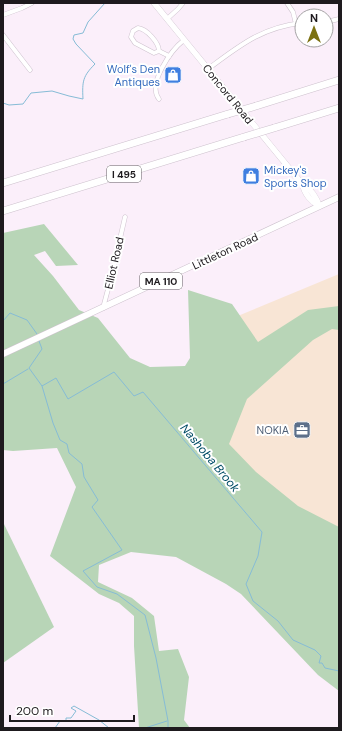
<svg xmlns="http://www.w3.org/2000/svg" width="342" height="731" viewBox="0 0 342 731" font-family="'DM Sans',sans-serif">
<style>
.commercial{fill:#f8e5d5}
.green{fill:#b8d5b7}
.lines{fill:none;stroke-linecap:round;stroke-linejoin:round}
.stream{stroke:#86bcd6;stroke-width:1}
.street-casing{stroke:#cec2ce;stroke-width:5}
.secondary-casing{stroke:#cec2ce;stroke-width:6}
.primary-casing{stroke:#cec2ce;stroke-width:7}
.highway-casing{stroke:#cec2ce;stroke-width:8}
.street{stroke:#fff;stroke-width:4}
.secondary{stroke:#fff;stroke-width:5.5}
.primary{stroke:#fff;stroke-width:6}
.highway{stroke:#fff;stroke-width:7}
.highway-bridge-casing{stroke:#cec2ce;stroke-width:8;stroke-linecap:butt}
.highway-bridge{stroke:#fff;stroke-width:7}
.labels{text-anchor:middle;dominant-baseline:central;stroke-width:4;stroke-linejoin:round;paint-order:stroke}
.shield{fill:#fff;stroke:#625f62;stroke-width:1}
.shield-label{font-size:10px;font-weight:bold;fill:#1e1a1e}
.shop-label{font-size:11px;fill:#366cbe;stroke:#fff;text-anchor:end}
.street-label{font-size:11px;fill:#1e1a1e;stroke:#fff}
.service-label{font-size:11px;fill:#4e5e75;stroke:#fff;text-anchor:end}
.water-label{font-size:12px;font-style:italic;fill:#004c66;stroke:#fff}
</style>
<rect width="100%" height="100%" fill="#fbeffa"/>
<path class="commercial" d="M339,274V589L165,375L196,373L199,332Z"/>
<g class="green">
<path d="M44,224L78,265L56,266L45,251L34,255L53,276L79,310L98,318L130,358L150,367L185,366L190,358L188,290L232,304L258,342L308,310L339,306V330L332,329L313,340L247,399L229,444L256,472L298,506L339,527V691L318,675L241,594L226,584L176,557L131,552L99,565L98,582L132,598L154,616L159,651L178,649L189,677L184,720L190,728H139L134,646V616L119,603L99,594L50,556L76,487L57,448L13,451L3,450V233Z"/>
<path d="M3,522L54,627L3,663Z"/>
</g>
<g class="lines">
<g class="stream">
<path d="M3,103L9,105L23,104L31,93L52,91L69,96L83,99C82,81 83,76 95,64L76,44L73,39L74,35L83,33L88,22L105,3"/>
<path d="M3,321L10,313L27,320L37,334"/>
<path d="M39,341L42,349L29,368L42,386L56,378L68,399L114,372L134,396L143,392L262,532L258,556L246,584L253,601L278,621L293,640L315,650L321,656L319,663H322L325,668L339,671"/>
<path d="M3,384L28,369"/>
<path d="M42,386L53,423L60,440L67,444L69,453L82,464L84,477L98,500L92,507L122,550L83,571L97,587L117,594L145,615L156,658L168,721V728"/>
<path d="M55,728L60,721H66V718H71L76,711L71,708L74,706L99,720L109,728"/>
<path d="M145,728L167,721"/>
</g>
<defs>
<g id="street">
<path d="M287,3L293,12L296,24"/>
<path d="M3,15L22,8L32,3"/>
<path d="M167,19L178,9L183,3"/>
<path d="M326,22L339,19"/>
<path d="M3,35L30,70"/>
<path d="M159,51L154,53L135,43L131,37L133,31L138,28C147,29 159,43 159,51L169,56"/>
<path d="M208,69C239,46 262,27 302,23"/>
<path d="M159,99C147,84 171,50 184,40"/>
<path d="M103,308L111,278L125,217"/>
</g>
<g id="secondary">
<path d="M154,3L303,185C311,189 317,198 319,206"/>
<path d="M303,185C304,194 312,202 319,206"/>
</g>
<path id="primary" d="M3,354L339,197"/>
<g id="highway">
<path d="M256,106L339,80"/>
<path d="M274,128L339,108"/>
<path d="M3,183L228,114"/>
<path d="M3,211L244,137"/>
</g>
</defs>
<use href="#street" class="street-casing"/>
<use href="#secondary" class="secondary-casing"/>
<use href="#primary" class="primary-casing"/>
<use href="#highway" class="highway-casing"/>
<use href="#street" class="street"/>
<use href="#secondary" class="secondary"/>
<use href="#primary" class="primary"/>
<use href="#highway" class="highway"/>
<defs>
<g id="highway-bridge">
<path d="M228,114L256,106"/>
<path d="M244,137L274,128"/>
</g>
</defs>
<use href="#highway-bridge" class="highway-bridge-casing"/>
<use href="#highway-bridge" class="highway-bridge"/>
</g>
<defs>
<symbol id="shop-square" viewBox="-11 -11 22 22"><rect x="-9" y="-9" width="18" height="18" rx="4" fill="#3f7fe0" stroke="#fff"/><path d="M-5-2.5h2.3a2.7 3.5 0 0 1 5.4 0H5L5.5 6h-11ZM-1.5-2.5h3a1.5 2.3 0 0 0-3 0Z" fill="#fff"/></symbol>
<symbol id="office-square" viewBox="-11 -11 22 22"><rect x="-9" y="-9" width="18" height="18" rx="4" fill="#5c6f8a" stroke="#fff"/><path d="M-6-3h4V-5.5h4V-3h4V5H-6ZM-1-4.5V-3h2v-1.5ZM-6 0V1H6V0Z" fill="#fff"/></symbol>
</defs>
<g fill-rule="evenodd">
<use href="#shop-square" x="163" y="65" width="20" height="20"/>
<use href="#shop-square" x="241" y="166" width="20" height="20"/>
<use href="#office-square" x="292" y="420" width="20" height="20"/>
</g>
<g class="labels">
<g class="shield">
<rect x="107" y="166" width="34" height="16" rx="3"/>
<rect x="140" y="273" width="42" height="16" rx="3"/>
</g>
<g class="shield-label">
<text x="124" y="174">I 495</text>
<text x="161" y="281">MA 110</text>
</g>
<g class="shop-label">
<text x="160" y="69">Wolf's Den<tspan x="160" dy="13">Antiques</tspan></text>
<text x="264" y="170" text-anchor="start">Mickey's<tspan x="264" dy="13">Sports Shop</tspan></text>
</g>
<g class="street-label">
<text transform="translate(228 94) rotate(51)">Concord Road</text>
<text transform="translate(225 251) rotate(-25)">Littleton Road</text>
<text transform="translate(114 263) rotate(-77)">Elliot Road</text>
</g>
<g class="service-label">
<text x="289" y="430">NOKIA</text>
</g>
<g class="water-label">
<text transform="translate(210 458) rotate(50)">Nashoba Brook</text>
</g>
</g>
<rect width="342" height="731" fill="none" stroke="#1e1a1e" stroke-width="8"/>
<g transform="translate(314 28)"><circle r="19" fill="#ffffff" stroke="#a5a3a5"/>
<path d="M0-3L7 15L0 10L-7 15Z" fill="#7c7111"/>
<text y="-6" font-size="11" font-weight="bold" text-anchor="middle" fill="#1e1a1e">N</text>
</g>
<path d="M10 715v6h124v-6" fill="none" stroke="#1e1a1e" stroke-width="2"/>
<text x="16" y="715" font-size="12" fill="#1e1a1e" stroke="#ffffff" stroke-width="3" paint-order="stroke">200 m</text>
</svg>
